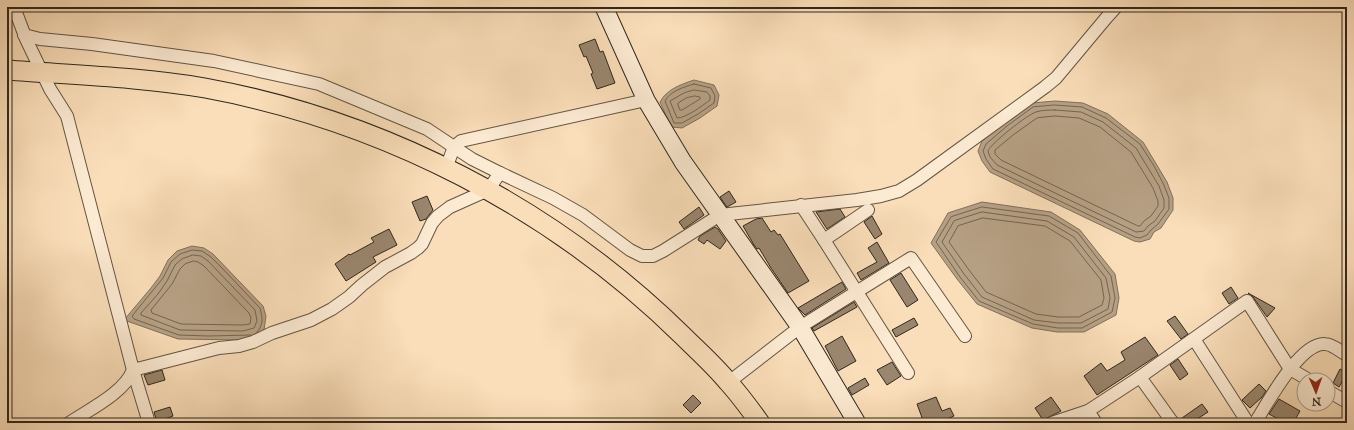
<svg xmlns="http://www.w3.org/2000/svg" width="1354" height="430" viewBox="0 0 1354 430" font-family="'IM FELL Great Primer',serif">
<style>
.water{fill:#b6a084;stroke:#81705b}
.lines{fill:none;stroke-linecap:round;stroke-linejoin:round}
.shore{stroke:#746450;stroke-width:1}
.building{fill:#9a866e;stroke:#31271d}
.street-casing{stroke:#635544;stroke-width:14}
.secondary-casing{stroke:#31271d;stroke-width:19}
.primary-casing{stroke:#31271d;stroke-width:21}
.street{stroke:#fcead2;stroke-width:12}
.secondary{stroke:#fcead2;stroke-width:17}
.primary{stroke:#fadeb9;stroke-width:19}
</style>
<rect width="100%" height="100%" fill="#fadeb9"/>
<filter id="stains"><feTurbulence type="fractalNoise" baseFrequency=".005" numOctaves="4"/><feColorMatrix values="0 0 0 0 .2 0 0 0 0 .09 0 0 0 0 .02 0 0 0 .5 -.17"/></filter>
<radialGradient id="worn" r=".72"><stop offset=".6" stop-color="#630" stop-opacity="0"/><stop offset="1" stop-color="#630" stop-opacity=".3"/></radialGradient>
<g class="water">
<path d="M694,80L714,85L719,95L717,106L700,118L682,128L671,127L660,102C667,89 680,85 694,80Z"/>
<path d="M1055,101L1083,103L1108,114L1143,142L1167,182L1173,198V210L1161,228L1154,232L1150,239L1140,242L1134,241L990,172L982,161L978,151L982,141L1004,123L1032,103Z"/>
<path d="M982,202L1051,212L1080,230L1115,274L1119,298L1116,315L1084,332H1057L1032,328L977,304L957,279L931,243L948,213Z"/>
<path d="M192,246L204,248L213,254L263,306L266,316L264,330L260,335L243,340L178,339L124,320L151,288L160,276L168,260L177,251Z"/>
</g>
<g class="lines">
<g class="shore">
<path d="M694,84L711,88L715,96L714,103L698,114L682,123H674L665,101C670,91 684,87 694,84Z"/>
<path d="M694,90L707,92L710,96V100C702,106 686,118 677,118L670,101L684,93Z"/>
<path d="M695,96L700,97V99L682,110H680L678,105V103L686,98Z"/>
<path d="M1055,105L1082,107L1106,118L1140,144L1154,166L1163,183L1169,198V209L1158,224L1151,230L1147,235L1140,238L1135,237L993,169L986,159L983,151L986,144L1007,126L1033,107Z"/>
<path d="M1055,110L1081,112L1103,122L1136,148L1159,186L1164,200V208L1155,221L1148,226L1144,231L1136,232L997,165L990,157L988,151C990,144 1028,114 1036,112C1042,110 1049,110 1055,110Z"/>
<path d="M1055,116L1079,118L1100,127L1131,152L1153,188L1158,201V206L1151,216L1144,221L1140,226H1138L1001,160L995,154V150L1013,135L1037,118Z"/>
<path d="M982,207L1049,216L1078,233L1111,276L1115,298L1112,312L1082,328H1058L1033,324L979,301L960,277L936,242L951,217Z"/>
<path d="M982,212L1047,221L1074,237L1106,278L1110,298L1108,309L1081,323H1058L1034,320L982,297L964,274L942,242L954,221Z"/>
<path d="M983,218L1045,226L1070,241L1101,280L1104,298L1102,305L1079,317H1058L1036,314L986,292L969,270L949,242L958,226Z"/>
<path d="M193,255L201,256L208,261L255,310L257,321L254,328L243,331L180,330L141,315V313L158,294L167,281L175,265L182,259Z"/>
<path d="M194,261L198,262L204,266L249,313L251,318L250,324L242,325L181,324L152,313L151,310L172,284L180,269L185,264Z"/>
<path d="M251,335L208,336L179,335L134,319L132,316L163,278L171,262L180,254L192,250L202,251L211,257L221,267L260,308L262,317V322L260,328L257,332"/>
</g>
</g>
<g class="building">
<path d="M595,39L600,52L603,51L615,83L597,89L591,74L593,73L586,56L584,57L579,45Z"/>
<path d="M729,191L736,202L727,207L720,197Z"/>
<path d="M427,196L433,210L426,219L420,221L412,202Z"/>
<path d="M699,207L704,215L684,229L679,222Z"/>
<path d="M840,209L845,217L827,229L816,212Z"/>
<path d="M872,216L882,234L875,239L864,222Z"/>
<path d="M762,218L771,232L774,230L778,235L780,234L809,281L788,293L771,268L759,248L757,249L754,245L743,226L756,219Z"/>
<path d="M715,227L718,229L726,241L720,249L707,240L704,244L698,240L700,236Z"/>
<path d="M389,229L397,245L373,257L376,262L346,281L335,264L349,254L350,255L374,242L371,238Z"/>
<path d="M877,242L889,263L861,280L857,273L877,262L868,248Z"/>
<path d="M901,273L918,300L907,307L890,280Z"/>
<path d="M842,282L846,289L805,315L798,308Z"/>
<path d="M1231,287L1238,298L1229,304L1222,293Z"/>
<path d="M1248,293L1275,308L1267,317L1253,297Z"/>
<path d="M854,302L857,307L814,331L812,328Z"/>
<path d="M1175,316L1188,334L1181,339L1167,321Z"/>
<path d="M914,318L918,325L896,337L892,330Z"/>
<path d="M842,336L856,361L838,371L825,346Z"/>
<path d="M1145,337L1158,355L1097,395L1084,376L1101,363L1107,371L1125,360L1121,352Z"/>
<path d="M1178,359L1188,374L1180,380L1170,365Z"/>
<path d="M892,362L901,376L887,385L877,370Z"/>
<path d="M1340,369L1347,373L1339,387L1333,383Z"/>
<path d="M162,370L165,380L148,385L144,375Z"/>
<path d="M865,378L869,385L852,395L848,388Z"/>
<path d="M1259,384L1266,391L1262,397L1250,408L1242,400Z"/>
<path d="M693,395L701,403L691,413L683,405Z"/>
<path d="M936,397L942,411L950,408L954,416L947,419L948,423H924L917,404Z"/>
<path d="M1051,397L1061,411L1043,420L1035,408Z"/>
<path d="M1279,399L1300,411L1296,418L1306,423H1286L1269,414Z"/>
<path d="M1202,404L1208,412L1191,423H1185L1182,418Z"/>
<path d="M170,407L173,416L157,422L154,412Z"/>
</g>
<g class="lines">
<defs>
<g id="street">
<path d="M14,7L26,39L50,89L67,116L133,370L149,423"/>
<path d="M24,35L40,39L92,44L214,61L319,84L427,129L472,159L500,173"/>
<path d="M446,168L454,147L461,141L646,100"/>
<path d="M801,205L824,240L908,373"/>
<path d="M824,240L868,210"/>
<path d="M1194,339L1248,423"/>
<path d="M1140,377L1173,423"/>
<path d="M729,382L800,327L911,258L965,336"/>
<path d="M1328,391L1347,402"/>
<path d="M1088,411L1096,423"/>
<path d="M69,423C90,409 124,393 133,370L219,348L239,346L253,342L272,333L311,320L332,309L349,297L362,285L385,267L411,253L418,248L422,244L432,223L438,216L450,207L488,190L500,173L553,198L583,215L630,250L642,256H653L663,251L720,215L857,200L881,196L899,191L917,180L1045,87L1056,78L1107,17L1116,7"/>
<path d="M1052,423L1088,411L1140,377L1247,301L1290,369L1309,380"/>
<path d="M1255,423C1267,404 1300,342 1325,344C1332,344 1341,352 1347,355"/>
</g>
<path id="secondary" d="M604,7L646,100L683,162L800,327L857,423"/>
<path id="primary" d="M7,70C73,75 140,77 205,88C384,121 553,208 683,336C698,351 714,365 728,382C740,395 750,409 760,423"/>
</defs>
<use href="#street" class="street-casing"/>
<use href="#secondary" class="secondary-casing"/>
<use href="#primary" class="primary-casing"/>
<use href="#street" class="street"/>
<use href="#secondary" class="secondary"/>
<use href="#primary" class="primary"/>
</g>
<rect width="1354" height="430" fill="none" stroke="#fadeb9" stroke-width="24"/>
<rect x="8" y="8" width="1338" height="414" fill="none" stroke="#31271d" stroke-width="2"/>
<rect x="12" y="12" width="1330" height="406" fill="none" stroke="#31271d"/>
<g transform="translate(1316 392) rotate(178)"><circle r="19" fill="#fcead2" stroke="#ab9c8a"/>
<path d="M0-3L7 15L0 10L-7 15Z" fill="#8f2418"/>
<text y="-6" font-size="11" font-weight="bold" text-anchor="middle" fill="#31271d">N</text>
</g>
<rect width="100%" height="100%" filter="url(#stains)"/>
<rect width="100%" height="100%" fill="url(#worn)"/>
</svg>
